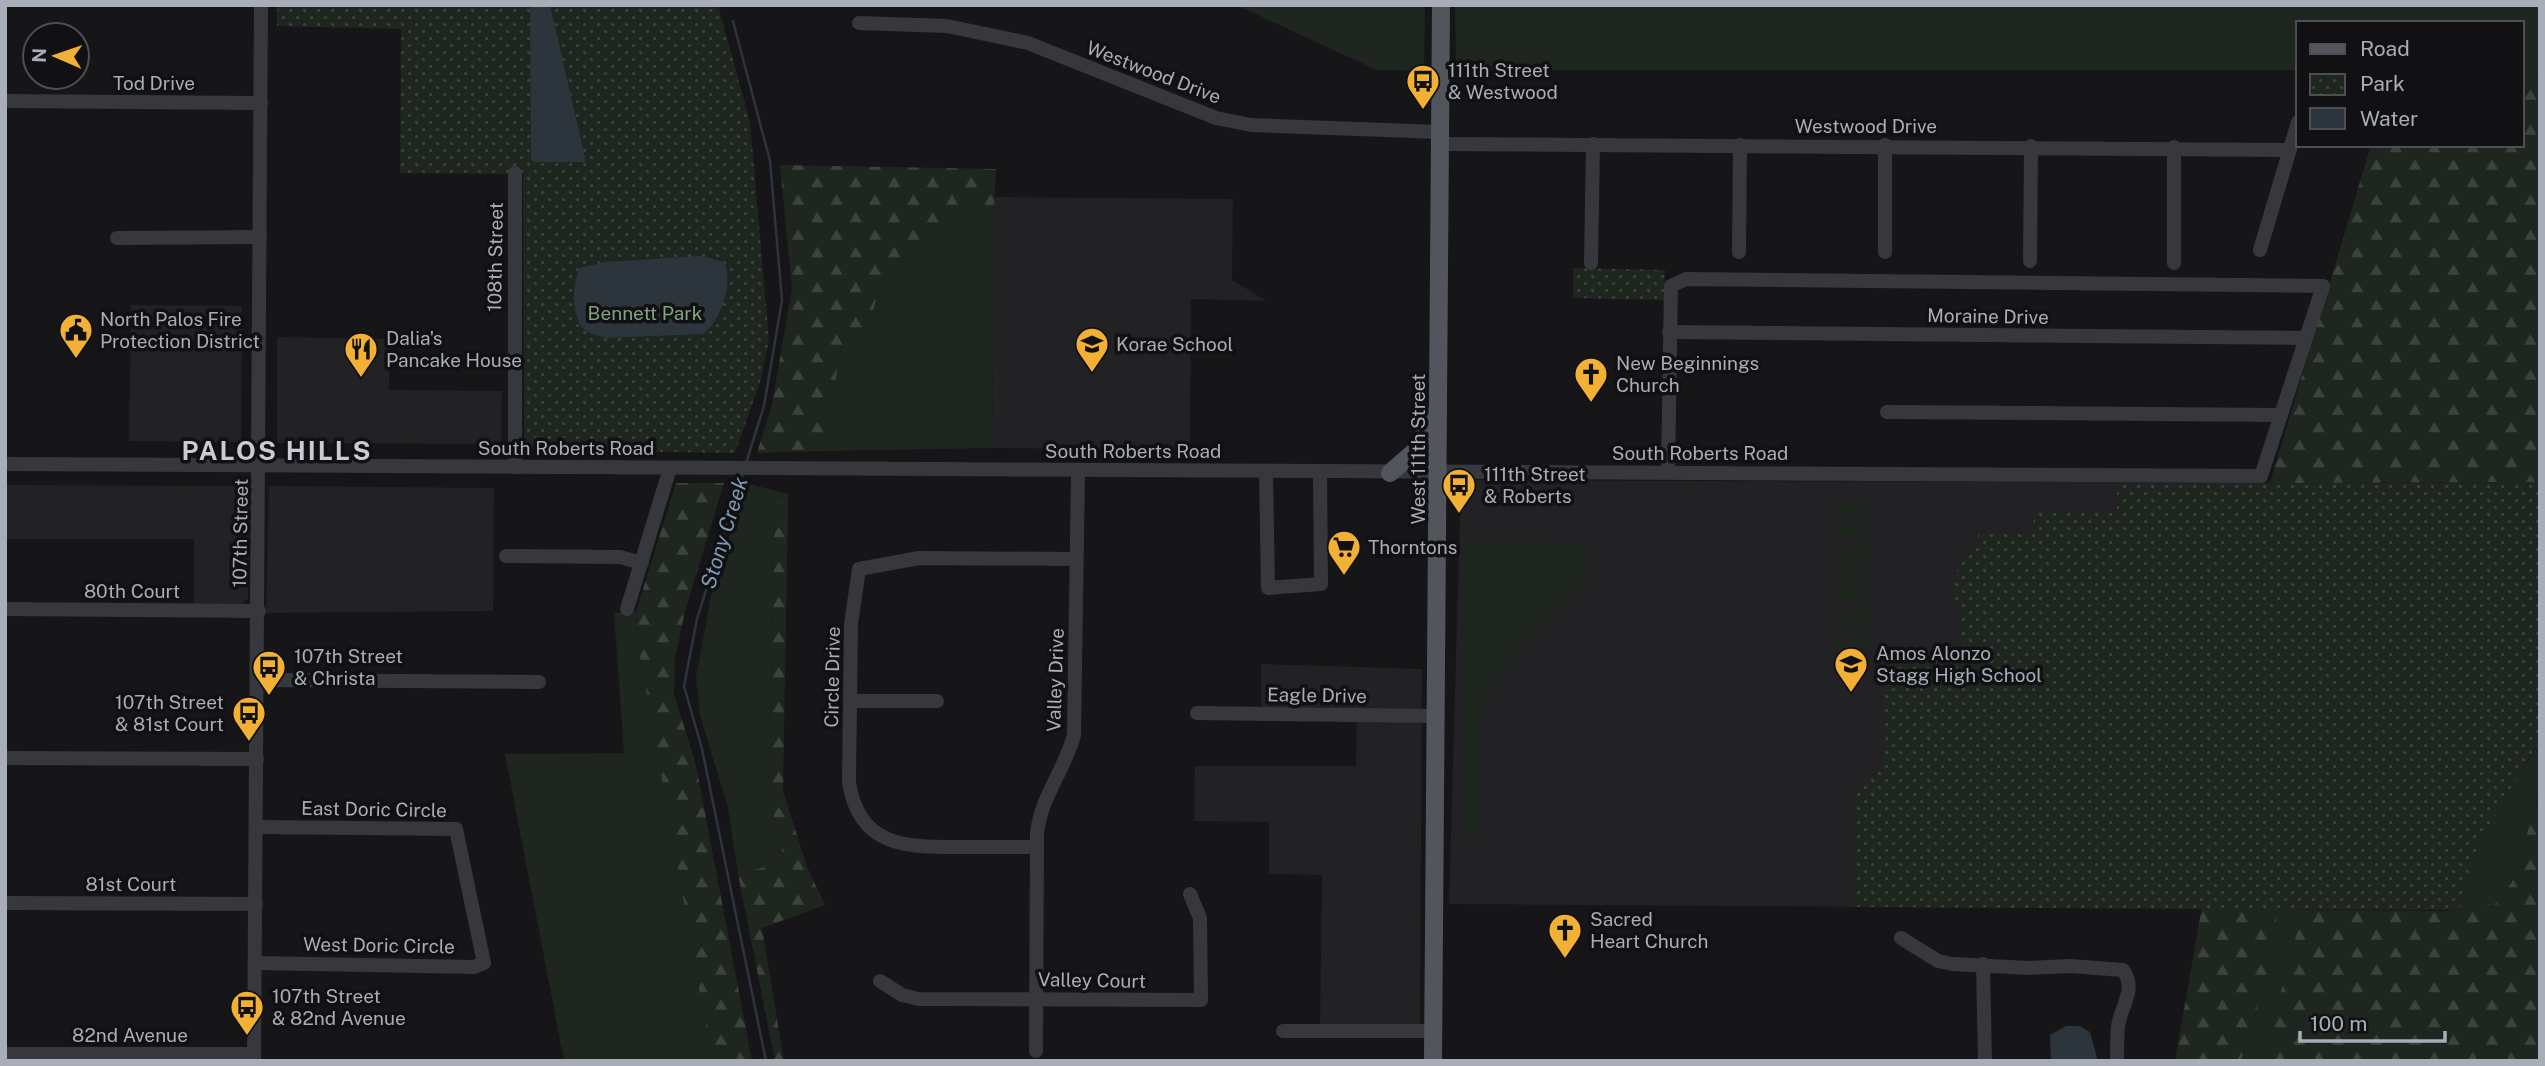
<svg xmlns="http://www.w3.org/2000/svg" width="2545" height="1066" viewBox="0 0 2545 1066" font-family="'Public Sans',sans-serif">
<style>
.built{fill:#222225}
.grass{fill:#1e261f}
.forest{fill:url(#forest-firs)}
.park{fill:url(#park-dots)}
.water{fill:#2c353c}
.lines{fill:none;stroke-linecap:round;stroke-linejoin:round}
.stream{stroke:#2c353c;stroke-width:2.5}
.minor{stroke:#37383d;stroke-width:14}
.major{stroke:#53555c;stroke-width:18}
.labels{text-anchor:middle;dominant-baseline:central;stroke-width:7;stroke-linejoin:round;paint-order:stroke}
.poi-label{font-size:19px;fill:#a8adb8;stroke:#111113;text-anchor:start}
.street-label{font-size:19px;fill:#a8adb8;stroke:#111113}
.park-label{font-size:19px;fill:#7fa381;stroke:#111113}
.water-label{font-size:21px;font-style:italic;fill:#7f9bb3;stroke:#111113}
.district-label{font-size:26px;font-weight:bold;letter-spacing:2px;fill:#c9ccd4;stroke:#111113}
</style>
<defs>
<pattern id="forest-firs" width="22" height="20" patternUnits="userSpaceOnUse" patternTransform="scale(1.75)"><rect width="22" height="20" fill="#1e261f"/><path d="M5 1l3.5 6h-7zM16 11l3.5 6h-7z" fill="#3c433d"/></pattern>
<pattern id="park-dots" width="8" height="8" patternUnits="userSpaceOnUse" patternTransform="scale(1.75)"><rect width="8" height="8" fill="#1e261f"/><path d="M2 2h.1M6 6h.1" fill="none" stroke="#3c433d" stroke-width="1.8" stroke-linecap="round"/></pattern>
</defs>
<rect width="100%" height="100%" fill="#161618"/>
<g class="built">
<path d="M994,197L1233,199L1232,280L1267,301L1191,299L1190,450L992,448Z"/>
<path d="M131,305L242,306L241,442L129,441Z"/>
<path d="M277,337L389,339V390L502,391L501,444L277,443Z"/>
<path d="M1461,480L2292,483L2201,909L1449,904Z"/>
<path d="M5,485L245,486L250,505L248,598L242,604L194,606V539H5Z"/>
<path d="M269,486L494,488L493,611L266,613Z"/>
<path d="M1261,664L1422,669L1420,1031H1320L1322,875L1269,874V822L1194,821L1195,766H1356L1357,708L1261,707Z"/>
</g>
<g class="grass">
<path d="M1236,5H1425L1424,71L1377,70Z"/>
<path d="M1455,5H2540V76L2522,75V23H2298V70H1456Z"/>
<path d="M994,207L992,448L823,451L845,327L868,330C873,314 876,293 885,279C908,241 950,215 994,207Z"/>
<path d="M746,483L788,494V503H775L769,795L785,863L738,874L728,807L700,716L696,677L712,591Z"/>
<rect x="1836" y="501" width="35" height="16"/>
<rect x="1836" y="523" width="35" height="16"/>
<path d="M1465,543L1588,544L1587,575L1489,690L1478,730V835L1463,841Z"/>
<path d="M1836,545H1871L1870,561H1836Z"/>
<path d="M1836,566H1870V582H1835Z"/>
<path d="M1835,587L1870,588V603H1835Z"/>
<path d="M1835,609L1870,610V626L1835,625Z"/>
<path d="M636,612L640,656L712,1061H564L505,754L624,753L614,613Z"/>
<path d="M1835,631L1870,632V648L1835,647Z"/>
<path d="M2540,740V791L2512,882L2494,905L2461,902C2469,840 2511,793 2540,740Z"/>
<path d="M2278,906L2303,910L2262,1061H2241L2272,960Z"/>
</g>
<g class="forest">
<path d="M2522,75L2540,76V482L2270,483L2371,145H2522Z"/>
<path d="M780,165L996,169L994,207C950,215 908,241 885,279C876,294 873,314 868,331L845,327L823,451L757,453L772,404L792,289Z"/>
<path d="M676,483H724L685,611L675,658L674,694L696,765L752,1061H712L640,656L636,612Z"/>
<path d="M775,502L788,503L783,791L807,867L825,905L762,928L784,1061H775L738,874L785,862L769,795Z"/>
<path d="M2242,677L2278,906L2272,960L2241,1061H2175Z"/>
<path d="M2540,791V1061H2262L2303,910L2448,911L2455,910L2461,902L2494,905L2512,882Z"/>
</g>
<g class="park">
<path d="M277,5H718L750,122L769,340L761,379L735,453L529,450L524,442L523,174L400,173L401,29L277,26Z"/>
<path d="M1573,268L1665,270L1664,300L1573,298Z"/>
<path d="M2540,482V740L2484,833L2470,866L2460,907L2455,910L1854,907L1855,790C1904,764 1878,730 1885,687C1887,676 1895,668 1897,656L1960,657L1961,621L1953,597V581L1962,559L1978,543V533H2033L2034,512L2117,513V484Z"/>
</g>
<g class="water">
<path d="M530,5H550L586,162H534L531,159Z"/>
<path d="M702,256L724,262C734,283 721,321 703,334L605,338C598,335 589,334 584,329C571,317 572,281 580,268L605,262Z"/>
<path d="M2066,1026H2079L2090,1032L2098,1061H2051L2050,1035Z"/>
</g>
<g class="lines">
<g class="stream">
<path d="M733,21L770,161L782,300L764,406L746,463"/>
<path d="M743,472L697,619L684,686L702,749L766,1061"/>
</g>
<g class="minor">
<path d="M859,23L947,26L1028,43L1216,118L1251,125L1440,132"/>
<path d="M5,101L261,103"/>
<path d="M1440,144L2290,150"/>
<path d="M2174,147V263"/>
<path d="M117,238L260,237"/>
<path d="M2260,250L2298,122"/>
<path d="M1739,252L1740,145"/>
<path d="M1885,252V145"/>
<path d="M2030,261L2031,146"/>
<path d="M1591,263L1593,144"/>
<path d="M1669,332L2306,338"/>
<path d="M1887,412L2281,415"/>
<path d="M5,464L2261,476L2323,286L1686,279L1671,286L1668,472"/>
<path d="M515,467V173"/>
<path d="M1266,471L1268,588L1321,584L1320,472"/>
<path d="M506,556L620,557L642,563"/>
<path d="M5,609L259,611"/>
<path d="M627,609L670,468"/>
<path d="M258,680L539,682"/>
<path d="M850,701H937"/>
<path d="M1197,713L1437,716"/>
<path d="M5,758L257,759"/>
<path d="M1037,847C1011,847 986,847 960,847C907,847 859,848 849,782L851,624L859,569L919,558L1076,559"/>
<path d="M5,903L256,904"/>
<path d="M1901,938L1938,961L1952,964L2029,968L2070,966L2123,970C2137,989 2121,1006 2118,1026C2117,1037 2117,1049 2117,1061"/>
<path d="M255,963L474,967L484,963L456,829L257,827"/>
<path d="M1983,964L1985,1061"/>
<path d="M880,981L902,995L919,999L1201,1000L1200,918L1190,894"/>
<path d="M1283,1031H1433"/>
<path d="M1036,1051L1037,833C1041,796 1065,770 1074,735L1078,470"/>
<path d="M5,1054H254"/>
<path d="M254,1061L261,5"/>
</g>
<g class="major">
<path d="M1390,473L1415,451L1438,409"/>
<path d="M1433,1061L1441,5"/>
</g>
</g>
<defs>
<symbol id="bus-pin" viewBox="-11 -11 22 30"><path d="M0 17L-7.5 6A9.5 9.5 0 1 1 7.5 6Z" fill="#f2b134" stroke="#111113"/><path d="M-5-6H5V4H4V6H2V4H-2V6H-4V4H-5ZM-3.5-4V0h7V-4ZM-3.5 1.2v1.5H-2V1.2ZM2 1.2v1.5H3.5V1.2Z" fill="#111"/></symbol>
<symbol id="civic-pin" viewBox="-11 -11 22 30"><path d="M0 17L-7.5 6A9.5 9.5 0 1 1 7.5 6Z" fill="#f2b134" stroke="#111113"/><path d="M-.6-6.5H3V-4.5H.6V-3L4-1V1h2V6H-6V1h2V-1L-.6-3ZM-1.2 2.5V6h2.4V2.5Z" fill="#111"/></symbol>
<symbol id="school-pin" viewBox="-11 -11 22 30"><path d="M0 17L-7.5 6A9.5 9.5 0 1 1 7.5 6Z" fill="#f2b134" stroke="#111113"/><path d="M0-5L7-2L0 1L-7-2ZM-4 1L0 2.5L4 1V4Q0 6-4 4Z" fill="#111"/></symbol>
<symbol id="restaurant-pin" viewBox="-11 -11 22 30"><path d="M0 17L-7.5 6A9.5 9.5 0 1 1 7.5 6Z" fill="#f2b134" stroke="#111113"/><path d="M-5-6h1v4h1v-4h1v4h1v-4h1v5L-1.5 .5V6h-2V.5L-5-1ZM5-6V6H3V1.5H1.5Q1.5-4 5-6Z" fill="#111"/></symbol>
<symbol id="church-pin" viewBox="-11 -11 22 30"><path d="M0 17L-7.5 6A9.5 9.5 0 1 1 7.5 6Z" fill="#f2b134" stroke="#111113"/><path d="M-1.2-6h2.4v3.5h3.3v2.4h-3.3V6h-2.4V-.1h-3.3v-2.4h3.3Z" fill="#111"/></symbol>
<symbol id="supermarket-pin" viewBox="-11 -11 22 30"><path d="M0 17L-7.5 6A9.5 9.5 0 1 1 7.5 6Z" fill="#f2b134" stroke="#111113"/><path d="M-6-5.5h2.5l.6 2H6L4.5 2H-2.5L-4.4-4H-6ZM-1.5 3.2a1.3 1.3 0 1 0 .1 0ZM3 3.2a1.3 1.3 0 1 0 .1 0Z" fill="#111"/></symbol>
</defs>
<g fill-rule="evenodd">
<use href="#bus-pin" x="1404" y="62" width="38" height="52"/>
<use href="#civic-pin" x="57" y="311" width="38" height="52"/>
<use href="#school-pin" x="1073" y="325" width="38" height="52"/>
<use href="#restaurant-pin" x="342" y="330" width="38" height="52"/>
<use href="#church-pin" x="1572" y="355" width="38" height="52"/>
<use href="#bus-pin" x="1440" y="466" width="38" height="52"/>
<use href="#supermarket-pin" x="1325" y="528" width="38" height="52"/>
<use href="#school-pin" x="1832" y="645" width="38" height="52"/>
<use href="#bus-pin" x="250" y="648" width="38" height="52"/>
<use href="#bus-pin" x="230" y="694" width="38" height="52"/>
<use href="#church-pin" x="1546" y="911" width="38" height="52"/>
<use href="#bus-pin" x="228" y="988" width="38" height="52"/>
</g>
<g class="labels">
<g class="poi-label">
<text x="1448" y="70">111th Street<tspan x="1448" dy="22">&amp; Westwood</tspan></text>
<text x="100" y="319">North Palos Fire<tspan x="100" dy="22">Protection District</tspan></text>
<text x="386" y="338">Dalia's<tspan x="386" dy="22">Pancake House</tspan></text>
<text x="1116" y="344">Korae School</text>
<text x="1616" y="363">New Beginnings<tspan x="1616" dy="22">Church</tspan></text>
<text x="1484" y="474">111th Street<tspan x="1484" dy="22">&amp; Roberts</tspan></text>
<text x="1368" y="547">Thorntons</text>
<text x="1876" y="653">Amos Alonzo<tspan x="1876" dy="22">Stagg High School</tspan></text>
<text x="294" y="656">107th Street<tspan x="294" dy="22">&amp; Christa</tspan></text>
<text x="224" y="702" text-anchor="end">107th Street<tspan x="224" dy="22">&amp; 81st Court</tspan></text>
<text x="1590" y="919">Sacred<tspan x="1590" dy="22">Heart Church</tspan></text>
<text x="272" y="996">107th Street<tspan x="272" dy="22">&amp; 82nd Avenue</tspan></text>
</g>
<g class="street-label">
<text transform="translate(1154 72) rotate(21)">Westwood Drive</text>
<text x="154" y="83">Tod Drive</text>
<text x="1866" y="126">Westwood Drive</text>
<text transform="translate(495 257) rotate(-89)">108th Street</text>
<text transform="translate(1988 316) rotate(1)">Moraine Drive</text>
<text x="566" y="448">South Roberts Road</text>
<text transform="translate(1418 449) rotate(-90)">West 111th Street</text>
<text x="1133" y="451">South Roberts Road</text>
<text x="1700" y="453">South Roberts Road</text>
<text transform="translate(240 533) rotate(-89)">107th Street</text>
<text x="132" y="591">80th Court</text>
<text transform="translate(832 677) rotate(-89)">Circle Drive</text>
<text transform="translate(1055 680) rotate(-88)">Valley Drive</text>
<text transform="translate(1317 695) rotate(1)">Eagle Drive</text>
<text transform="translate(374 809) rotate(1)">East Doric Circle</text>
<text x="131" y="884">81st Court</text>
<text transform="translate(379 945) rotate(1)">West Doric Circle</text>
<text transform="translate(1092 980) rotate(1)">Valley Court</text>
<text x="130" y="1035">82nd Avenue</text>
</g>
<g class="park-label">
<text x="645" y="313">Bennett Park</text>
</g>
<g class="water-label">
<text transform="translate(724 533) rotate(-73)">Stony Creek</text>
</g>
<g class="district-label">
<text x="277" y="450">PALOS HILLS</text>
</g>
</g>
<rect width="2545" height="1066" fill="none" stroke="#a8adb8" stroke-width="14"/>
<rect x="2296" y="21" width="228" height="126" fill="#111113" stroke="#4d4f55" stroke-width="2"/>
<rect x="2310" y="44" width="35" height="10" fill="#53555c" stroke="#4d4f55" stroke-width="2"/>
<text x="2360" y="56" font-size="21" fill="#a8adb8">Road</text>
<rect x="2310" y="74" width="35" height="21" fill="url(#park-dots)" stroke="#4d4f55" stroke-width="2"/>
<text x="2360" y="91" font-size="21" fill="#a8adb8">Park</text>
<rect x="2310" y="108" width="35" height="21" fill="#2c353c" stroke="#4d4f55" stroke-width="2"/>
<text x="2360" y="126" font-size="21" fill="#a8adb8">Water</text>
<g transform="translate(56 56) rotate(272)"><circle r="33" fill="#111113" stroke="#4d4f55" stroke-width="2"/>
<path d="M0-5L12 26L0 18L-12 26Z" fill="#f2b134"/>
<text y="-10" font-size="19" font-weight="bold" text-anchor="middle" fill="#a8adb8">N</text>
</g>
<path d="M2300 1031v10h145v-10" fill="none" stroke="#a8adb8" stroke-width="3.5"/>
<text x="2310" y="1031" font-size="21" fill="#a8adb8" stroke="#111113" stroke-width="5" paint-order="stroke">100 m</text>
</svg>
